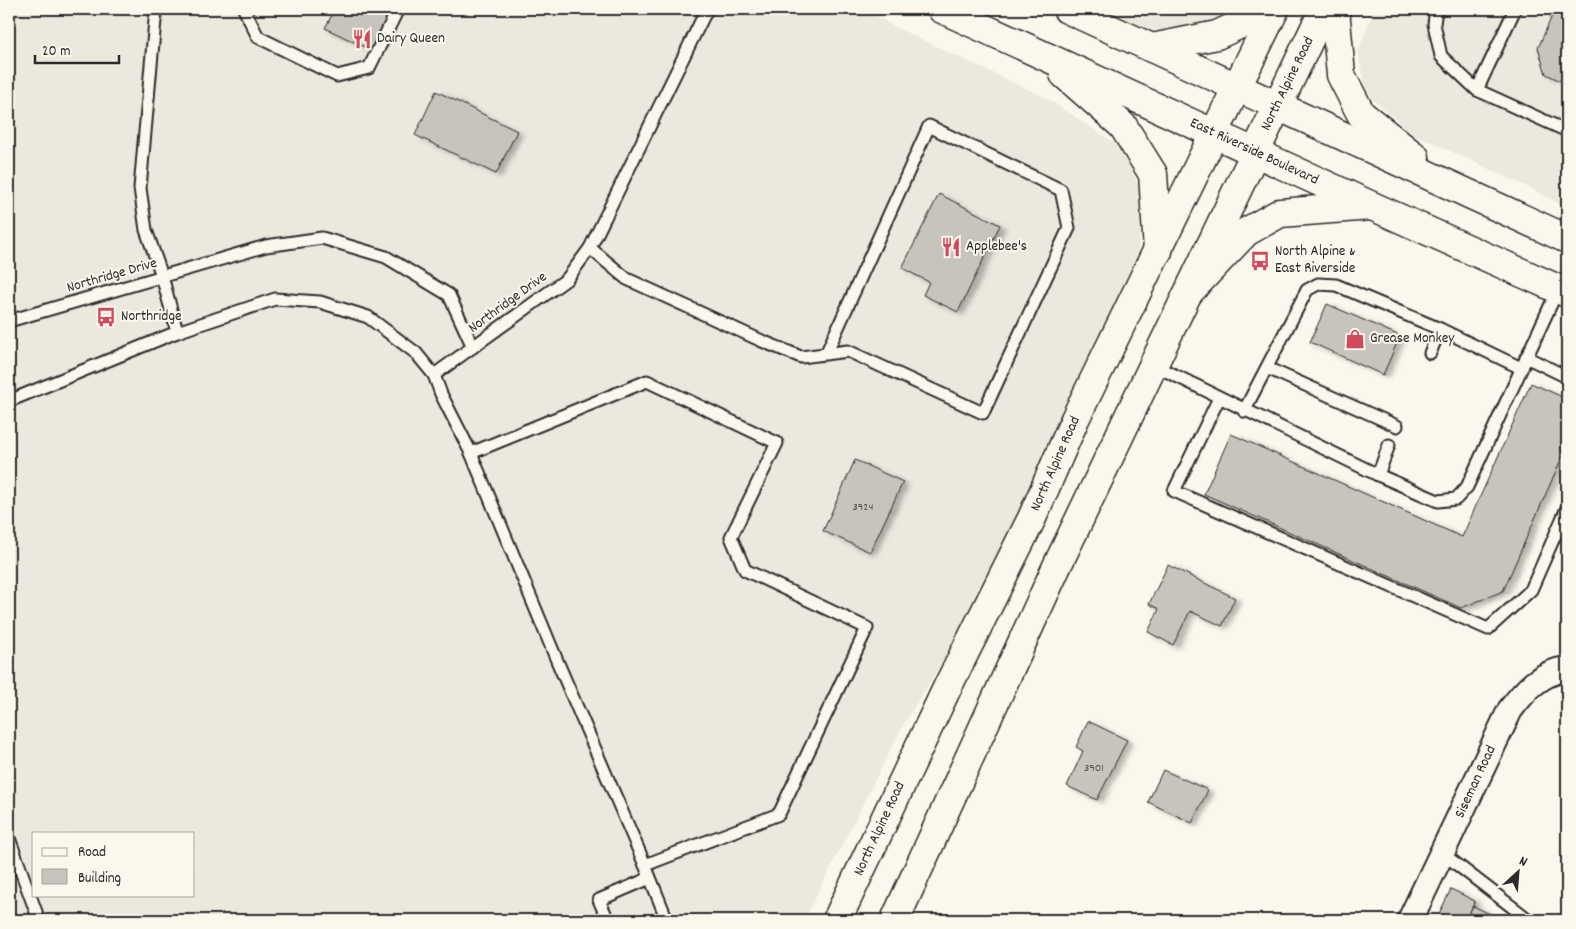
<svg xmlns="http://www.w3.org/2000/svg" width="1576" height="929" viewBox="0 0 1576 929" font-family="Dekko,sans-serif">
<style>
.built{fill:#ebe8de;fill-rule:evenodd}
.building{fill:#c7c4bc;stroke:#2b2b2b;filter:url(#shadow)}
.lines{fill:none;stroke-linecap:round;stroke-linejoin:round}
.service-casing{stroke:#2b2b2b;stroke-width:15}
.minor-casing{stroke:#2b2b2b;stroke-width:28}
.secondary-casing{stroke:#2b2b2b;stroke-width:31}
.primary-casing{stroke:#2b2b2b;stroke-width:31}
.service{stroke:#fbf7ec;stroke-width:11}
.minor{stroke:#fbf7ec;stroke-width:24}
.secondary{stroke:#fbf7ec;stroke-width:28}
.primary{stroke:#fbf7ec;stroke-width:28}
.labels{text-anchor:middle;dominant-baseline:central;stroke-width:4;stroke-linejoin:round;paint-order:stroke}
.number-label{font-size:12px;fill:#52514f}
.poi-label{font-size:15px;fill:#2b2b2b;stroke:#fbf7ec;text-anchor:start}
.street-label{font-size:15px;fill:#2b2b2b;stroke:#fbf7ec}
</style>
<defs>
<filter id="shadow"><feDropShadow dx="5.5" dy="3" stdDeviation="2.5" flood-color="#0004"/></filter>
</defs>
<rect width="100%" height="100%" fill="#fbf7ec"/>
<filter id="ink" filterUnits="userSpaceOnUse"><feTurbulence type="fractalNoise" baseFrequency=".02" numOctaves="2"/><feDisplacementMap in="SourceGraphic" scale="10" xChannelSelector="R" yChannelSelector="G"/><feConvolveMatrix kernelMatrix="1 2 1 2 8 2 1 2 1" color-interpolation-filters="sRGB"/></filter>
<g filter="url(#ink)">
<g class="built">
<path d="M9,9H865L891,25L1048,99L1122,148L1143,197L1138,252L1012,524L943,661L903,725L804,920H9ZM34,833H194V895H34Z"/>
<path d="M1095,9H1242L1233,19L1186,33L1153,30L1117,19Z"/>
<path d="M1374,9H1567V208L1534,190L1410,132L1367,94L1358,52Z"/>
</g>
<g class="building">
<path d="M335,9H391L371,50L325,28Z"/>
<path d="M1555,9H1567V84L1546,74L1538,48Z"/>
<path d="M436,91L517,131L496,174L415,135Z"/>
<path d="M939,194L1000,225L958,312L923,295L929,282L902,268Z"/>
<path d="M1327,304L1400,336L1383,375L1310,342Z"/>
<path d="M1531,383L1567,399V446L1503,591L1461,608L1204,494L1231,434L1462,537Z"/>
<path d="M855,460L903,482L870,552L823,531Z"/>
<path d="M1168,565L1235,598L1222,626L1190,611L1173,645L1148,632L1159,609L1149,604Z"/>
<path d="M1088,721L1127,740L1097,800L1067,786L1083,751L1076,747Z"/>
<path d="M1163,770L1208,790L1192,823L1148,802Z"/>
<path d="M1451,889L1475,901L1466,920H1436Z"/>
<path d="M1473,906L1497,917L1496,920H1466Z"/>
</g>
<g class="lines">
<defs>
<g id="service">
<path d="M244,9L258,37L337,76L369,68L398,9"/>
<path d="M1436,9L1434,24L1441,56L1477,90"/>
<path d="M1515,9L1477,90L1567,131"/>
<path d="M590,248L627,279L762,341L801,357L848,351L983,413L1069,228L1061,190L929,126L826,354"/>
<path d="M9,321L266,246L322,238L386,257L449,295L473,347"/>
<path d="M177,332L275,299L320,302L368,317L416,353L434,375L441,394L471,453L558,663L645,865L667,920"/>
<path d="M1430,353L1440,329"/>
<path d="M1526,357L1567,377"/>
<path d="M1154,365L1378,475L1438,501L1456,499L1467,487L1558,289"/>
<path d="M1267,368L1397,426"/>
<path d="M434,375L567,279L590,248L707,9"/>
<path d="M1219,398L1174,491L1488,629L1531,590L1567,508"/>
<path d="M9,401L177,332L162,276L146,230L140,188L156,9"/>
<path d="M1244,411L1307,290L1318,284L1336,285L1440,329L1521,368"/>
<path d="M471,453L647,381L777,443L731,537L745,570L867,628L779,814L645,865"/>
<path d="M1378,475L1389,445"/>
<path d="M9,838L39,920"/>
<path d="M1442,853L1529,920"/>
<path d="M608,920L599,900L650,878"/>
</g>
<path id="minor" d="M1410,920L1510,710C1525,690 1541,672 1567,669"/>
<g id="secondary">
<path d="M837,920L948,686L1032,518L1075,419L1275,9"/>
<path d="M895,920L1057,566L1324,9"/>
</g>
<g id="primary">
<path d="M942,9L1372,206L1567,293"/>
<path d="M1067,9L1567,239"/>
<path d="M1335,9L1341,75L1361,114L1415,157"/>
<path d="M1152,48L1217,35L1245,22L1259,9"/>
<path d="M1064,74L1123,126L1153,174L1158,251"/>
<path d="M1189,292L1246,232L1280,213L1371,206"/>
</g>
</defs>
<use href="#service" class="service-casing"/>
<use href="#minor" class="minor-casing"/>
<use href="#secondary" class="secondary-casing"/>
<use href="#primary" class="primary-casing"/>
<use href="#service" class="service"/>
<use href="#minor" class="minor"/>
<use href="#secondary" class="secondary"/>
<use href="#primary" class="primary"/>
</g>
</g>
<defs>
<symbol id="restaurant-bare" viewBox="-9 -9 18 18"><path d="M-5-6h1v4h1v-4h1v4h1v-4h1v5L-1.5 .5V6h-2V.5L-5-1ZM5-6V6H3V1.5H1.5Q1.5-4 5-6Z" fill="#d1495b" stroke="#fbf7ec" stroke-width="2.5" paint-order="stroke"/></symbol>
<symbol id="bus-bare" viewBox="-9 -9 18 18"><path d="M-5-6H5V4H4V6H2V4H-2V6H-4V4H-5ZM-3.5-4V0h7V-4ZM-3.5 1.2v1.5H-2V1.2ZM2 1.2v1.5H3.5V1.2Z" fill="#d1495b" stroke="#fbf7ec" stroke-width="2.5" paint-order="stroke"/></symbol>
<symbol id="shop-bare" viewBox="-9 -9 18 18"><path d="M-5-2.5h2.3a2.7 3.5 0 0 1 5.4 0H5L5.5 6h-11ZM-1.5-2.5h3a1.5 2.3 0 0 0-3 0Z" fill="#d1495b" stroke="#fbf7ec" stroke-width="2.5" paint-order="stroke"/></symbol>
</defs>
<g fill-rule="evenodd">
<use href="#restaurant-bare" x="348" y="25" width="28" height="28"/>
<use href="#restaurant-bare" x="937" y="233" width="28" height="28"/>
<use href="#bus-bare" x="1246" y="247" width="28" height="28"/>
<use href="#bus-bare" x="92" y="303" width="28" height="28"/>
<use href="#shop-bare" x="1341" y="325" width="28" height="28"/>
</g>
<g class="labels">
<g class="number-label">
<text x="863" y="507">3924</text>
<text x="1094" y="768">3901</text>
</g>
<g class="poi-label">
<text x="377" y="39">Dairy Queen</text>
<text x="966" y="247">Applebee's</text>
<text x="1275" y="252">North Alpine &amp;<tspan x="1275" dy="17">East Riverside</tspan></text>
<text x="121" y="317">Northridge</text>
<text x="1370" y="339">Grease Monkey</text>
</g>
<g class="street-label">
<text transform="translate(1288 84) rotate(-64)">North Alpine Road</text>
<text transform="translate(1254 152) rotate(25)">East Riverside Boulevard</text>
<text transform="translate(112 276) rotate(-16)">Northridge Drive</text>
<text transform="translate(508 303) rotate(-36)">Northridge Drive</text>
<text transform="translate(1056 464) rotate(-66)">North Alpine Road</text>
<text transform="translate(1476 782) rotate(-65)">Siseman Road</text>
<text transform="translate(880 829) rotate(-65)">North Alpine Road</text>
</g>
</g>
<rect width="1576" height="929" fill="none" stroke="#fbf7ec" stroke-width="30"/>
<rect x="15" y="15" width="1546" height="899" fill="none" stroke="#2b2b2b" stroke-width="2" filter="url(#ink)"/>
<rect x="32" y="832" width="162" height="65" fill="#fbf7ec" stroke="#a8a59f"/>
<rect x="42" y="848" width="25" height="8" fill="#fbf7ec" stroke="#a8a59f"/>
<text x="78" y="856" font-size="15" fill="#2b2b2b">Road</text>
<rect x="42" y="869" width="25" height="15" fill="#c7c4bc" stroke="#a8a59f"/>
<text x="78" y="882" font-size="15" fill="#2b2b2b">Building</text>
<g transform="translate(1518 872) rotate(26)" stroke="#fbf7ec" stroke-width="4" paint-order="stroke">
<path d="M0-4L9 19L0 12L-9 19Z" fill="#2b2b2b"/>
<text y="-8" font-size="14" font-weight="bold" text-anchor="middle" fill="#2b2b2b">N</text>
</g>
<path d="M35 55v8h84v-8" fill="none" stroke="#2b2b2b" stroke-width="2.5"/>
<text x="42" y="55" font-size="15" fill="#2b2b2b" stroke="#fbf7ec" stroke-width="4" paint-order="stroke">20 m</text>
</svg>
